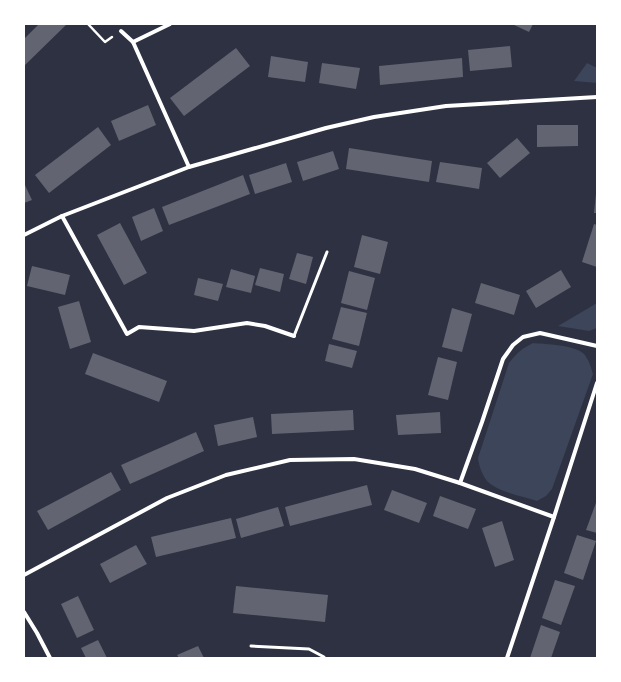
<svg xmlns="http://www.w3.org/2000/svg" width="621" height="682" viewBox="0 0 621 682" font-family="Overpass,sans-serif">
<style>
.green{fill:#3c4559}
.building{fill:#626471}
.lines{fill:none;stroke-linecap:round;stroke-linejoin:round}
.path{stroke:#fff;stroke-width:2.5}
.service{stroke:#fff;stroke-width:3}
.minor{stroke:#fff;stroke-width:4}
</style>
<rect width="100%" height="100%" fill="#2d3142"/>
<g class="green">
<path d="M587,63L597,68V83L574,81Z"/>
<path d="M597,303V328L589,331L558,326Z"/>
<path d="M533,343C545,344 576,345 584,354C589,360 591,367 593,374L552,489L546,496L537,501C522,496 498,492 487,481C482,475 479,466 478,458L509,363C517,353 521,349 533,343Z"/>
</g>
<g class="building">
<path d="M39,24H67L24,66V39Z"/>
<path d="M512,24H533L529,32Z"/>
<path d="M510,46L512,67L470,71L468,50Z"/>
<path d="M236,48L250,66L184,116L170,98Z"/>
<path d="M271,56L308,62L305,82L268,77Z"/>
<path d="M462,58L463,77L380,85L379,66Z"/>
<path d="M322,63L360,68L356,89L319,83Z"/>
<path d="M148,105L156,125L119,141L111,121Z"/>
<path d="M537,125H578V146L537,147Z"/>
<path d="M98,127L111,145L49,193L35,175Z"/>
<path d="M517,138L530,153L500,178L487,163Z"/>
<path d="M349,148L432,161L429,182L346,169Z"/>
<path d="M333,151L339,169L303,181L297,162Z"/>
<path d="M440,162L482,168L479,189L436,182Z"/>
<path d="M286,163L292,182L255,194L249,175Z"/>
<path d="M243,175L250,194L169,225L162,207Z"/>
<path d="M24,183L32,200L24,203Z"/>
<path d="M596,194H597V213H594Z"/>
<path d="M154,208L163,231L141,241L132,217Z"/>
<path d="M120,223L147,273L124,285L97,235Z"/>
<path d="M594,224L597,225V267L582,262Z"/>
<path d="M362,235L388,242L380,274L354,267Z"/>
<path d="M297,253L313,257L306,284L289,279Z"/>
<path d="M32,266L70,275L65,295L27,286Z"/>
<path d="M260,268L284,274L280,292L255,285Z"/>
<path d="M231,269L255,276L251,293L226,287Z"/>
<path d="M561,270L571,287L536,308L526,291Z"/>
<path d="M349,271L375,278L367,310L341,303Z"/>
<path d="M198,278L223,284L218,301L194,295Z"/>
<path d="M481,283L520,295L514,315L475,303Z"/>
<path d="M79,301L91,342L70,349L58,307Z"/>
<path d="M341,307L367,313L359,346L332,339Z"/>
<path d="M452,308L472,314L462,352L442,347Z"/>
<path d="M329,344L357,351L352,368L325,361Z"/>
<path d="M93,353L167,381L159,402L85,374Z"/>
<path d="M438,357L457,362L448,400L428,395Z"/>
<path d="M353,410L354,430L272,434L271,414Z"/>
<path d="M440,412L441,433L398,435L396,415Z"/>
<path d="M253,417L257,437L218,446L214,425Z"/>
<path d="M196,432L204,451L130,484L121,465Z"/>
<path d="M111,472L121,490L48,530L37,511Z"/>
<path d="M367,485L372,505L290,526L285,507Z"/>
<path d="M392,490L427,503L419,523L384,510Z"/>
<path d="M440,496L476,509L468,529L433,516Z"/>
<path d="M597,500V533L586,530Z"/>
<path d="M278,507L284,526L241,538L236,519Z"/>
<path d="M231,518L236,538L156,557L151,537Z"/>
<path d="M502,521L514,560L495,567L482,528Z"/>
<path d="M577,535L596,541L583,580L564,573Z"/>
<path d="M136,545L147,564L110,583L100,564Z"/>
<path d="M555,580L575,586L561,625L542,618Z"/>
<path d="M236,586L328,595L325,622L233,613Z"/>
<path d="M78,596L94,630L77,638L61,604Z"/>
<path d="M541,625L560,632L551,658H530Z"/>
<path d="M98,640L107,658H86L81,648Z"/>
<path d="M198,646L204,658H179L177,655Z"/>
</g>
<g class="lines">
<path class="path" d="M88,24L105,42L112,37"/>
<g class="service">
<path d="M294,336L327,252"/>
<path d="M251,646L309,649L324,657V658"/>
</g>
<g class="minor">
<path d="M121,31L133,42L189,167"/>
<path d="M133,42L170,24"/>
<path d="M62,216L127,334L139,327L194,331L247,323L265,326L294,336"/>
<path d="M24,235L62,216L189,167L326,128L374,117L446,106L597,97"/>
<path d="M460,483L482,422L503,359L513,345L523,337L540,333L597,346"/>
<path d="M24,575L167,498L226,475L290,460L354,459L415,469L460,483L554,517"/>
<path d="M24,612L37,633L50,658"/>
<path d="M507,658L554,517L597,383"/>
</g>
</g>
<rect width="621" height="682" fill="none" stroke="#ffffff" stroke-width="50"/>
</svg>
